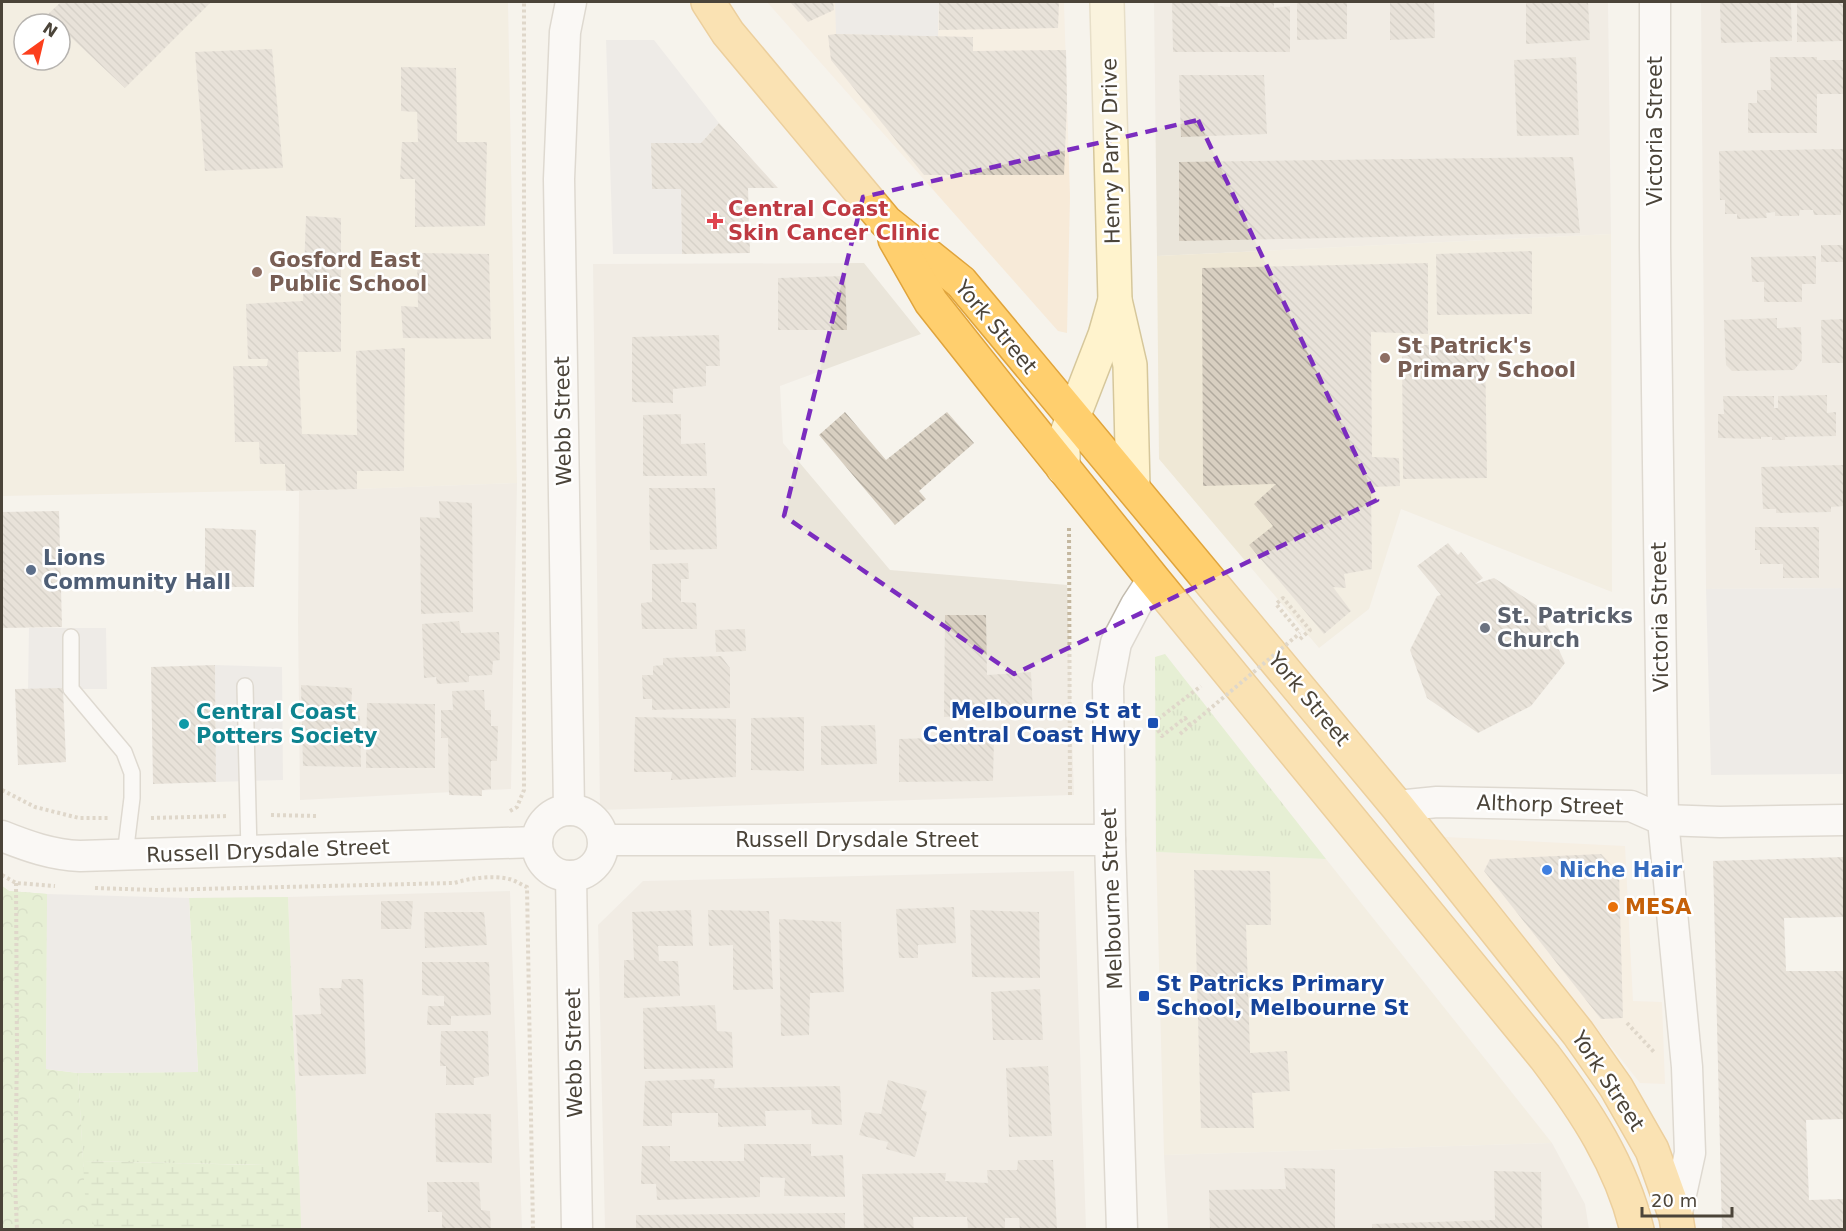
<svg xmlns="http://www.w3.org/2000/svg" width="1846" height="1231" viewBox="0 0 1846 1231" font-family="'DejaVu Sans',sans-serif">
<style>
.residential{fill:#eae5da}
.commercial{fill:#f7ead8}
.education{fill:#efe8d6;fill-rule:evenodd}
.grass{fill:url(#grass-tufts)}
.forest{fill:url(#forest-crowns)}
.wetland{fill:url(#wetland-marsh)}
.parking{fill:#e5e3e0}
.building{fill:url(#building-back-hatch)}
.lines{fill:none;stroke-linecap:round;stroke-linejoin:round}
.lane-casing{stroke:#c2bbae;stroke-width:18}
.street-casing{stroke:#c2bbae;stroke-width:33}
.secondary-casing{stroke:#d6c79b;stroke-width:36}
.highway-casing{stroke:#e0a43c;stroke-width:36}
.path{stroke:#c4b79f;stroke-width:4;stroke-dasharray:3 3;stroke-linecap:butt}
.lane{stroke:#fff;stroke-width:15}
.street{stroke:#fff;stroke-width:30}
.secondary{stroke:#fff3cd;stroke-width:33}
.highway{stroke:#ffcf6e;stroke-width:33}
.path-bridge{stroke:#c4b79f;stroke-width:4;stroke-dasharray:3 3;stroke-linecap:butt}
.marked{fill:none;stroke:#7b2cbf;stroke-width:4.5;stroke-dasharray:12 8;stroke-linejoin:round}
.health-dot{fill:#e0444e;stroke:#fff;stroke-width:2}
.education-dot{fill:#8d6e63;stroke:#fff;stroke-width:2}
.service-dot{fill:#5c6f8a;stroke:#fff;stroke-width:2}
.worship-dot{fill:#6b7280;stroke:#fff;stroke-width:2}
.transit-dot{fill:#1a4fb4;stroke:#fff;stroke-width:2}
.culture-dot{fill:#0f9aa8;stroke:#fff;stroke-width:2}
.shop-dot{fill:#3f7fe0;stroke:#fff;stroke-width:2}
.food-dot{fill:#e8710a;stroke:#fff;stroke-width:2}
.labels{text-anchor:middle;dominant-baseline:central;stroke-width:5;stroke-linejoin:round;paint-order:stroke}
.street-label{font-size:21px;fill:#4b4439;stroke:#fff}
.health-label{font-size:21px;font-weight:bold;fill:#be3a42;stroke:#fff;text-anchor:start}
.education-label{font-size:21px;font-weight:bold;fill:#785e54;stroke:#fff;text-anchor:start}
.service-label{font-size:21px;font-weight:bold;fill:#4e5e75;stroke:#fff;text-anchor:start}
.worship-label{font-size:21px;font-weight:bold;fill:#5b616d;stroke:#fff;text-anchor:start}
.transit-label{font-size:21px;font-weight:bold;fill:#164399;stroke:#fff;text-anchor:end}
.culture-label{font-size:21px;font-weight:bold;fill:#0d838f;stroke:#fff;text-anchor:start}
.shop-label{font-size:21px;font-weight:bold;fill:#366cbe;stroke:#fff;text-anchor:start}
.food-label{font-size:21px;font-weight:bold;fill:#c56008;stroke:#fff;text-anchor:start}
</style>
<defs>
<pattern id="grass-tufts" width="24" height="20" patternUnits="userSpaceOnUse" patternTransform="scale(1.5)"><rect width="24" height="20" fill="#d2eab5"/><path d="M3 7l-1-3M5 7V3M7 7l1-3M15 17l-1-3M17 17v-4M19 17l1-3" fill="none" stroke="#b6ca9c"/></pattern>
<pattern id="forest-crowns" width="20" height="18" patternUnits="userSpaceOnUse" patternTransform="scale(1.5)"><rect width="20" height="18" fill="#d2eab5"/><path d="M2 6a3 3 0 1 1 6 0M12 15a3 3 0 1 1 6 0" fill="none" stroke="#b6ca9c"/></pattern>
<pattern id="wetland-marsh" width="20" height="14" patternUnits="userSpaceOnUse" patternTransform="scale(1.5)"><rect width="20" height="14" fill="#d2eab5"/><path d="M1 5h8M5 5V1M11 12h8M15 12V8" fill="none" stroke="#b6ca9c"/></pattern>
<pattern id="building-back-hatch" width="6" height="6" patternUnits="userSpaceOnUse" patternTransform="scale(1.5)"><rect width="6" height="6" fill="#d8cfc1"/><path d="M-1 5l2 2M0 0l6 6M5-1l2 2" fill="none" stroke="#b1aa9e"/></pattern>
</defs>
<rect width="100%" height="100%" fill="#f6f3ec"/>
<g class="residential">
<path d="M1154,2H1608L1611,234L1157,256Z"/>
<path d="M1701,2H1844V588L1706,589Z"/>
<path d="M864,263L921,334L780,386L783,443L890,570L1067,585L1074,795L600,810L593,264Z"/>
<path d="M517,483L511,789L300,800L298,621L299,491Z"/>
<path d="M1074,871L1086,1229H605L598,925L643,881Z"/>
<path d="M510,891L522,1229H301L288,897Z"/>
<path d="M1552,1143L1585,1204L1589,1229H1168L1164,1155Z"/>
</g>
<g class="commercial">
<path d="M767,2H1064L1070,197L1067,333L1058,331Z"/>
<path d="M1445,837L1625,846L1633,1001L1662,1002L1665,1084L1640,1083Z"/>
</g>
<g class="education">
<path d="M2,2H508L517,483L357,489L2,496ZM24,24H60V60H24Z"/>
<path d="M1611,234L1612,592L1401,509L1369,609L1319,648L1159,459L1157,256Z"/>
<path d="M1156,852L1326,859L1552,1143L1164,1155Z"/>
</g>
<g class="grass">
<path d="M1165,654L1326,859L1156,852L1155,657Z"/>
<path d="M2,886L9,891L47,894L46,1069L73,1167L268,1165L83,1161L78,1073L198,1072L189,898L288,897L301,1229H2Z"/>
</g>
<path class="forest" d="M2,886L9,891L47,894L46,1069L78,1073L85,1194L95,1229H2Z"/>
<path class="wetland" d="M83,1161L299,1166L301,1229H95L85,1194Z"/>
<g class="parking">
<path d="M835,2H939L938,37L836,34Z"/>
<path d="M606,40H654L719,123L701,143H651L652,188L681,189L682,254H613Z"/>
<path d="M1844,588V774L1711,775L1706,589Z"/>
<path d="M29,628H106L107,689H28Z"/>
<path d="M215,665L282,667L283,780L216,782Z"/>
<path d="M47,894L189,898L198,1072L78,1073L46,1069Z"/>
</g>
<g class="building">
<path d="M61,2H211L125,88L60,27V24H57L47,15Z"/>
<path d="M790,2H833L834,10L808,22Z"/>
<path d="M939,2H1059L1058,28L939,30Z"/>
<path d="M1172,2H1217L1218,6L1230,7V2H1274V8L1290,6V52H1173Z"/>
<path d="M1297,2H1347V39L1297,40Z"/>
<path d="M1390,2H1434L1435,38L1390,40Z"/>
<path d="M1526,2H1588L1590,40L1526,44Z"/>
<path d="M1720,2H1791L1792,41L1721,43Z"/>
<path d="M1797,2L1844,3V41L1797,42Z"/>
<path d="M836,34L973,37V51L1066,50L1067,103L1064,175H924L831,60L828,35Z"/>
<path d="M272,49L283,168L205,171L195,52Z"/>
<path d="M1576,57L1579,135L1517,136L1514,60Z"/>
<path d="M1770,57H1817V60H1843V94H1817V133H1748V103H1757V90H1771Z"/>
<path d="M401,67L456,68L457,142H487L485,226L415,227V179H400L402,142H418L417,112L401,111Z"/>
<path d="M1179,75H1264L1267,134L1181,137Z"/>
<path d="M719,123L778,188H748L750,253L682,254L681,189H652L651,143H701Z"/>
<path d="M1844,149V210H1841V215H1814L1813,210H1800L1799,216H1775V212L1766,213L1767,218L1737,219V214H1725V200H1720L1719,151Z"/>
<path d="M1573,157L1580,233L1179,241V162Z"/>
<path d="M306,216L341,218V352H298L302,434L357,435L356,351L405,348L404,471H357V489L286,491L285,464H260L259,442H235L233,366H267L268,359H248L246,304L303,301Z"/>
<rect x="1821" y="245" width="23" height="17"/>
<path d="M1532,251V314L1437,315L1436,254Z"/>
<path d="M417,253L489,254L491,339L403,338L401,306L418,307Z"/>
<path d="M1816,256V284H1802V302H1764V282H1752L1751,257Z"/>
<path d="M1428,263V334L1371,332L1372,457L1399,458L1400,486L1371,487L1372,569L1344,574L1346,588L1333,587L1351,611L1324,634L1249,545L1273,526L1254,504L1276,484L1203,486L1202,268Z"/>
<path d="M845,276L847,330H778V278Z"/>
<path d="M1777,318V328L1801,327L1802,360L1794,370L1732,371L1726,365L1724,320Z"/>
<path d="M1844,319V363H1822L1821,320Z"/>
<path d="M719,335L720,366H706V386L673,389V403L632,402V337Z"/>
<path d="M1402,345H1485L1487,478L1403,479Z"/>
<path d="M1827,395V413L1836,412V436L1785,437V440H1772V437H1761V439L1718,438V414H1724L1723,396H1774V408H1778V396Z"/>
<path d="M845,412L886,460L947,412L974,443L919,491L926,499L895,525L819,435Z"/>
<path d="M681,414V444L705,443L707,476H643V415Z"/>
<path d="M1844,465V506L1831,507V512L1776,513V509H1763L1761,467Z"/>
<path d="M649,488H715L717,549L650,550Z"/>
<path d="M439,501L472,503L473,612L421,614L420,517L440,518Z"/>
<path d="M59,511L62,627L2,628V512Z"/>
<path d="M1755,527H1819V578H1783V564H1760V550H1755Z"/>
<path d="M205,528L256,530L254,587H205Z"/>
<path d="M1448,543L1458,555L1461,552L1483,578L1475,584L1494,578L1539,607L1565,663L1531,706L1478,733L1427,698L1410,650L1437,596L1441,595L1417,566Z"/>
<path d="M688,563L689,579H681V602L696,603L697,629H642L641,603L652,602V564Z"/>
<path d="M945,615H986L987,675L1031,672L1033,713L944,717Z"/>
<path d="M459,621L461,633L499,632L500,660L493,661L492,675L469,676V682L437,684L436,677L424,678L422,624Z"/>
<path d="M745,629L746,651L716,652L715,630Z"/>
<path d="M721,656L730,668V708L652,710V699H643L642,675H653V666L663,665V658Z"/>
<path d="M215,665L216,782L153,784L151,667Z"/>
<path d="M301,685L352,688L351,715L360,716L361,767L303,766Z"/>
<path d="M63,688L66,762L18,765L15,689Z"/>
<path d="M484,690L485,710H491V726H498L497,761H491V789L482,790V796L449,795L448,738H441V710H453L452,691Z"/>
<path d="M367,703L435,704V768H366Z"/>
<path d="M635,717L736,719V777L671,780L672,772H634Z"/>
<path d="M804,717V771L751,770V718Z"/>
<path d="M875,725L877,764L821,765V726Z"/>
<path d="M994,736L993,781L899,782V739Z"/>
<path d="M1601,854L1619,873L1623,1018L1601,1019L1484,871L1490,859Z"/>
<path d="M1844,857V917L1784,918L1786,971H1844V1119L1806,1120L1809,1200L1844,1199V1230H1722L1713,861Z"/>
<path d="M1194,870L1270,871L1271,925H1246L1250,1053L1287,1051L1290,1091L1252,1093L1254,1128H1201Z"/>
<path d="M381,901H413L411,929H381Z"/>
<path d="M954,907L956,943L918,945V958H899L896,909Z"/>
<path d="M691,910L693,946H658L659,961H678L680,996L624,998V960H634L632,912Z"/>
<path d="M708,910L769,911L773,989L733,990V945L709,946Z"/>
<path d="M970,910L1039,912L1040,978L972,977Z"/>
<path d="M424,912H484L487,945L425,948Z"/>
<path d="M779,919L841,922L844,992L810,993L809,1035L781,1036Z"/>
<path d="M422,962H489L491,1015L451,1016V1025H427L428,1006H444V996L422,995Z"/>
<path d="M342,979H363L366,1074L299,1076L295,1015L321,1014L319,988H341Z"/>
<path d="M1040,989L1043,1040H993L991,992Z"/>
<path d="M715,1005L717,1031L732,1032L733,1068L644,1069L643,1008Z"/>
<path d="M441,1031H488L489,1076L474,1078V1085H446V1066H440Z"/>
<path d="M1048,1066L1052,1136L1009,1137L1006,1068Z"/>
<path d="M715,1079L714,1088L840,1086L842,1125L812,1124L811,1110L765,1111L766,1126L718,1127V1113H672V1126H643L645,1081Z"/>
<path d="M888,1080L927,1091L921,1110L927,1112L915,1157L886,1149L888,1142L859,1135L865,1112L881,1114Z"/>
<path d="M435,1113L491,1114L492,1163L436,1162Z"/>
<path d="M744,1144H811V1156L843,1155L845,1197L784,1196L785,1178L760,1177V1197L657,1200L656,1184H641L642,1146H670V1161H744Z"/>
<path d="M1018,1160H1053L1057,1229L1020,1230L1019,1218H1005V1228L968,1229L967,1217H913L914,1230H864L862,1174L946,1173L945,1181L988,1183L987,1170H1017Z"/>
<path d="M1284,1168L1335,1169V1230H1210L1209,1190L1286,1189Z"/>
<path d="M1494,1171L1541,1172L1542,1230H1372V1224L1495,1220Z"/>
<path d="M427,1182H479L481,1210L490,1211L491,1230H442V1212H428Z"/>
<path d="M845,1213V1230H636V1215Z"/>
</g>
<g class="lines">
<defs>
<g id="lane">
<path d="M71,637V689L124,752L132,773V798L125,855"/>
<path d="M245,686L249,852"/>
</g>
<g id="street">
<path d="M1655,2V247L1663,820L1687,1067L1690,1153L1676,1217"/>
<path d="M1397,806L1437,802L1631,806L1663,820L1720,822L1844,820"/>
<path d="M569,810L559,179L565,32L571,2"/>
<circle cx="570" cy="843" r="33"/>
<path d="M2,836C27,846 52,855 80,856L537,842"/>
<path d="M603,840H1110"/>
<path d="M571,876L577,1230"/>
<path d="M1122,1230L1110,840L1108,685L1116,643L1136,605L1153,579"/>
</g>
<g id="secondary">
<path d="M1107,2L1115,300L1130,365L1133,488"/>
<path d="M1063,468V447L1067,433L1105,335L1115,300"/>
</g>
<g id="highway">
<path d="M708,2L728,33L886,222L961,282L1397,806L1578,1033L1616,1087L1652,1150L1676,1217L1678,1230"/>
<path d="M895,239L931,302L1004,394L1153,579L1545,1057C1585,1110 1621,1164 1637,1230"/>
</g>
</defs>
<use href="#lane" class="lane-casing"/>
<use href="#street" class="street-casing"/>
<use href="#secondary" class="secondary-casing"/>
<use href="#highway" class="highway-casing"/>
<g class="path">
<path d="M1069,528L1070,798"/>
<path d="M1300,639L1310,630L1283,598L1276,604L1300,633"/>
<path d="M1190,725L1185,718L1162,736L1153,723L1201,686"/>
<path d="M2,790L35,807L79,818H108"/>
<path d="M510,811L517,807L524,790V2"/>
<path d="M271,815L318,816"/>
<path d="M151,818L228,816"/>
<path d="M2,875L16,883L55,886"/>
<path d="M16,883L17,1052L15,1183L17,1230"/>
<path d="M95,888L156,890L454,883C471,878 492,875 509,879C515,880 521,885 527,887L533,1230"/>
<path d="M1627,1023L1655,1053"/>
</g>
<use href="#lane" class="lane"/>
<use href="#street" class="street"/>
<use href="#secondary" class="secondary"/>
<use href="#highway" class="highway"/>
<path class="path-bridge" d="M1180,734L1300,633"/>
</g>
<path d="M0 0H1846V1231H0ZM1198,120L1377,500L1014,674L784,516L863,197Z" fill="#f6f3ec" fill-opacity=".55" fill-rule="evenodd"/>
<path class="marked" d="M1198,120L1377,500L1014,674L784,516L863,197Z"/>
<path class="health-dot" d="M712 212h6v6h6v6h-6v6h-6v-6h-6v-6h6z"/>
<g class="education-dot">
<circle cx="257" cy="272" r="6"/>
<circle cx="1385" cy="358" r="6"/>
</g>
<circle class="service-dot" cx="31" cy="570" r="6"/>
<circle class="worship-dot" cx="1485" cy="628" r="6"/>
<g class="transit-dot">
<rect x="1147" y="717" width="12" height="12" rx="3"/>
<rect x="1138" y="990" width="12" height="12" rx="3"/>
</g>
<circle class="culture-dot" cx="184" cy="724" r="6"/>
<circle class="shop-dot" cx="1547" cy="870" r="6"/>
<circle class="food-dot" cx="1613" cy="907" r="6"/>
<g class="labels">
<g class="street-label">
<text transform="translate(1655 131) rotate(-90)">Victoria Street</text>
<text transform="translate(1111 151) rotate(-91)">Henry Parry Drive</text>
<text transform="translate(996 327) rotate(50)">York Street</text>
<text transform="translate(563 421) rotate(-91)">Webb Street</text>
<text transform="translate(1660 617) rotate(-91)">Victoria Street</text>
<text transform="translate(1309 699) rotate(50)">York Street</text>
<text transform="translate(1550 805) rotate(2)">Althorp Street</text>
<text x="857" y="840">Russell Drysdale Street</text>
<text transform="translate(268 851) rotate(-2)">Russell Drysdale Street</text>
<text transform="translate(1112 899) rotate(-92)">Melbourne Street</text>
<text transform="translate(574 1053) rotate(-91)">Webb Street</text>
<text transform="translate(1608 1081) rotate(57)">York Street</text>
</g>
<g class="health-label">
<text x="728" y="209">Central Coast<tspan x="728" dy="24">Skin Cancer Clinic</tspan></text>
</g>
<g class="education-label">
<text x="269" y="260">Gosford East<tspan x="269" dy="24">Public School</tspan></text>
<text x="1397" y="346">St Patrick's<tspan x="1397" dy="24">Primary School</tspan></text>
</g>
<g class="service-label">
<text x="43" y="558">Lions<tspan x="43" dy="24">Community Hall</tspan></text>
</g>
<g class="worship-label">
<text x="1497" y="616">St. Patricks<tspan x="1497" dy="24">Church</tspan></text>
</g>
<g class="transit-label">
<text x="1141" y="711">Melbourne St at<tspan x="1141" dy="24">Central Coast Hwy</tspan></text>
<text x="1156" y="984" text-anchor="start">St Patricks Primary<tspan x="1156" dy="24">School, Melbourne St</tspan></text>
</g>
<g class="culture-label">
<text x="196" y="712">Central Coast<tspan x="196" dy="24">Potters Society</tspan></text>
</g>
<g class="shop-label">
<text x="1559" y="870">Niche Hair</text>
</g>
<g class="food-label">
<text x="1625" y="907">MESA</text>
</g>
</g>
<rect width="1846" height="1231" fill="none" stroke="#4b4439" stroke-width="6"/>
<g transform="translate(42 42) rotate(34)"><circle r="28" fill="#ffffff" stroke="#b7b4b0" stroke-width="1.5"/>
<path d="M0-4.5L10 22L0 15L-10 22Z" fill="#fc3f1d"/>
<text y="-9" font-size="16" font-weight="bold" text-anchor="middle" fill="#4b4439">N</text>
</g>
<path d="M1642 1207v9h90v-9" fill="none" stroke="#4b4439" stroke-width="3"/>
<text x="1651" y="1207" font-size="18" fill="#4b4439" stroke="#ffffff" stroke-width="4.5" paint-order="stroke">20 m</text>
</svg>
